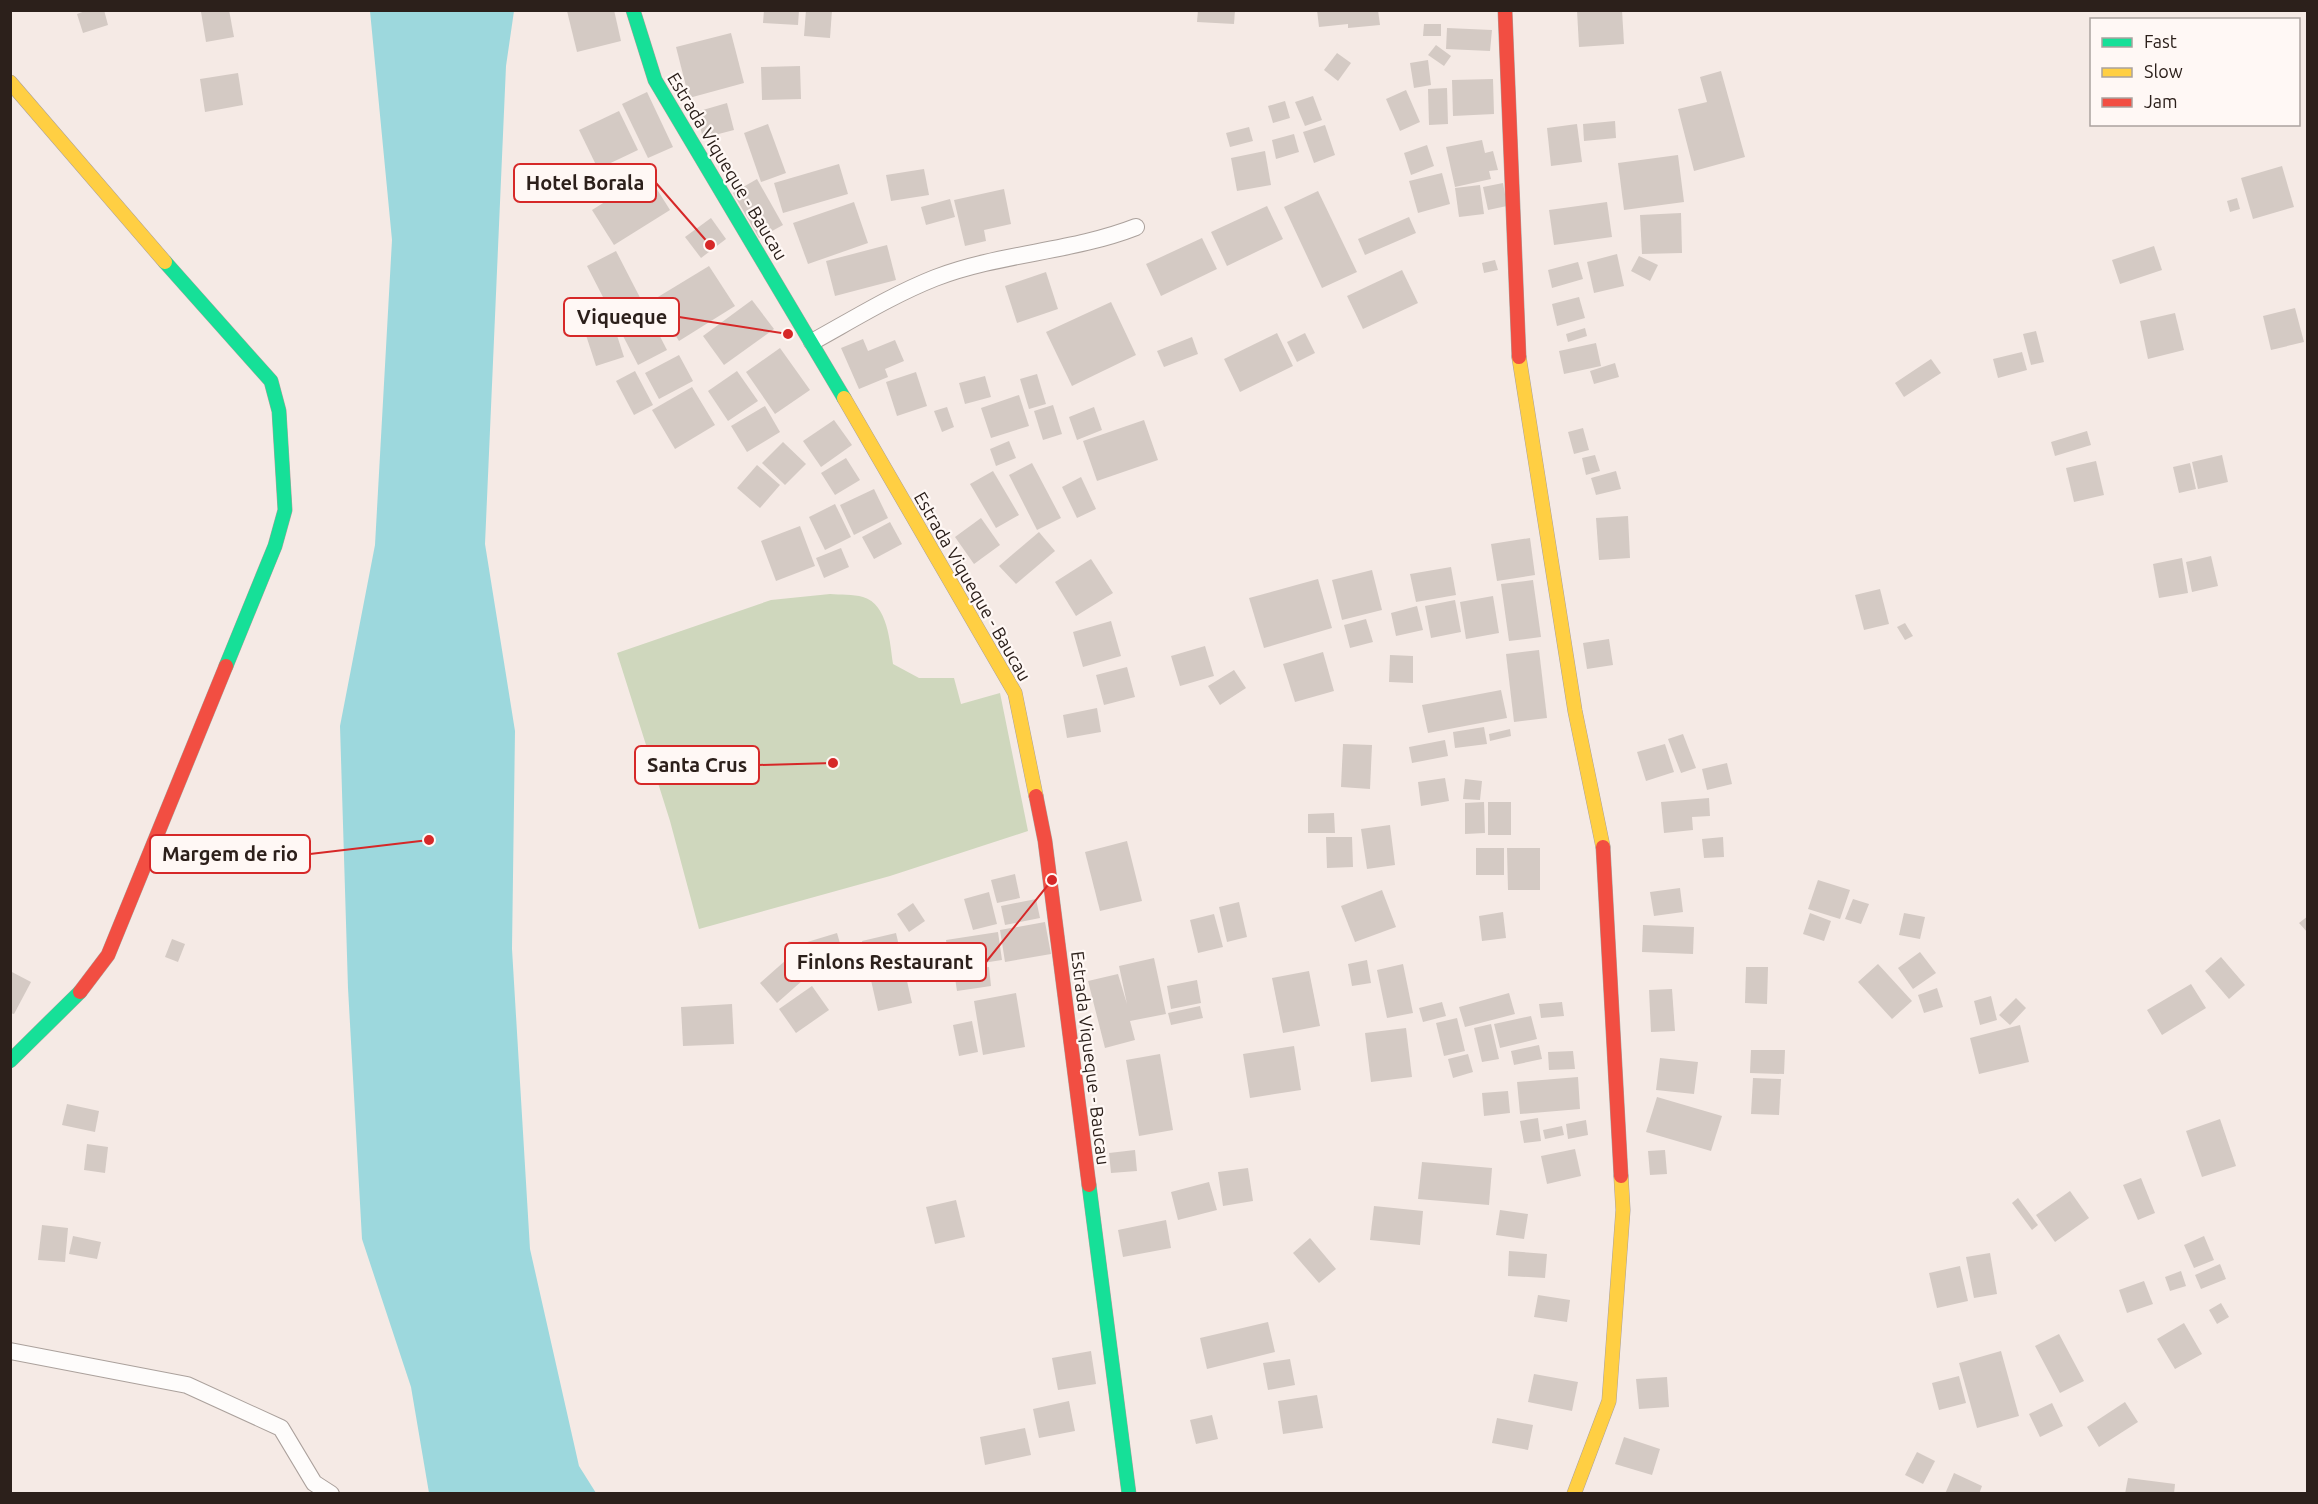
<svg xmlns="http://www.w3.org/2000/svg" width="2318" height="1504" viewBox="0 0 2318 1504" font-family="Ubuntu,sans-serif">
<style>
.green{fill:#cfd7bd}
.water{fill:#9dd8dd}
.building{fill:#d4cac4}
.lines{fill:none;stroke-linecap:round;stroke-linejoin:round}
.street-casing{stroke:#aba19c;stroke-width:18}
.fast-casing{stroke:#aba19c;stroke-width:15}
.slow-casing{stroke:#aba19c;stroke-width:15}
.jam-casing{stroke:#aba19c;stroke-width:15}
.street{stroke:#fefcfb;stroke-width:16}
.fast{stroke:#16e098;stroke-width:14}
.slow{stroke:#ffcf43;stroke-width:14}
.jam{stroke:#f24e42;stroke-width:14}
.labels{text-anchor:middle;dominant-baseline:central;stroke-width:4.5;stroke-linejoin:round;paint-order:stroke}
.street-label{font-size:18px;fill:#2c201b;stroke:#fff8f5}
.leader{fill:none;stroke:#d62828;stroke-width:2}
.callout-dot{fill:#d62828;stroke:#fff8f5;stroke-width:2}
.callout{fill:#fff8f5;stroke:#d62828;stroke-width:2}
.callout-label{font-size:20px;text-anchor:middle;font-weight:bold;fill:#2c201b}
</style>
<rect width="100%" height="100%" fill="#f5eae5"/>
<path class="green" d="M830,594C840,595 853,594 863,597C888,604 890,643 893,664L919,678H954L961,704L1000,693L1028,831L890,876L699,929L670,821L617,653L771,600Z"/>
<path class="water" d="M370,11H514L506,66L485,544L515,731L512,949L530,1249L579,1466L596,1493H429L411,1387L362,1239L348,988L340,726L375,545L392,240Z"/>
<g class="building">
<path d="M88,10H104L108,25L83,33L77,14Z"/>
<path d="M229,10L234,37L206,42L201,12Z"/>
<path d="M614,10L621,41L577,52L567,11Z"/>
<path d="M764,10H799L798,25L763,23Z"/>
<path d="M806,10H832L830,38L804,36Z"/>
<path d="M1198,10H1235L1234,24L1197,22Z"/>
<path d="M1317,10H1378L1380,25L1348,28V24L1319,27Z"/>
<path d="M1577,10H1622L1624,44L1579,47Z"/>
<path d="M1424,24H1441V36H1423Z"/>
<path d="M1447,28L1492,30L1490,51L1446,49Z"/>
<path d="M731,33L744,83L689,98L676,47Z"/>
<path d="M1436,45L1451,56L1444,66L1428,55Z"/>
<path d="M1337,53L1351,63L1338,81L1324,70Z"/>
<path d="M1428,60L1431,85L1414,88L1410,63Z"/>
<path d="M800,66L801,99L762,100L761,67Z"/>
<path d="M1721,71L1745,157L1694,171L1678,109L1707,102L1700,77Z"/>
<path d="M238,73L243,105L205,112L200,79Z"/>
<path d="M1493,79L1494,114L1453,116L1452,80Z"/>
<path d="M1447,88L1448,124L1429,125L1428,89Z"/>
<path d="M1406,90L1420,122L1400,131L1386,99Z"/>
<path d="M647,92L673,147L648,158L622,104Z"/>
<path d="M1313,96L1322,120L1305,126L1295,102Z"/>
<path d="M1285,101L1290,118L1273,123L1268,106Z"/>
<path d="M727,103L734,130L703,138L696,112Z"/>
<path d="M619,111L638,150L598,169L579,130Z"/>
<path d="M1615,121L1616,138L1584,141L1583,124Z"/>
<path d="M768,124L786,173L761,182L744,133Z"/>
<path d="M1577,124L1582,162L1551,166L1547,128Z"/>
<path d="M1325,125L1335,155L1314,163L1303,132Z"/>
<path d="M1249,127L1253,141L1230,147L1226,133Z"/>
<path d="M1294,134L1299,152L1276,159L1272,140Z"/>
<path d="M1482,140L1485,153L1493,151L1498,170L1489,171L1491,179L1455,187L1446,147Z"/>
<path d="M1427,145L1434,166L1411,175L1404,153Z"/>
<path d="M1265,151L1271,185L1237,191L1231,158Z"/>
<path d="M1678,155L1684,202L1624,210L1618,163Z"/>
<path d="M839,164L848,194L783,213L774,183Z"/>
<path d="M2282,166L2294,207L2253,219L2241,178Z"/>
<path d="M924,169L929,195L891,201L886,175Z"/>
<path d="M1442,173L1450,204L1418,213L1409,181Z"/>
<path d="M648,175L670,210L614,245L592,210Z"/>
<path d="M757,179L783,225L759,238L733,193Z"/>
<path d="M1503,183L1507,206L1488,210L1483,187Z"/>
<path d="M1480,185L1484,214L1459,217L1455,188Z"/>
<path d="M1004,189L1011,224L984,230L986,241L965,246L954,200Z"/>
<path d="M1318,191L1357,272L1322,288L1284,207Z"/>
<path d="M2237,198L2240,209L2230,212L2227,201Z"/>
<path d="M950,199L955,217L926,225L921,207Z"/>
<path d="M854,202L868,243L808,264L793,223Z"/>
<path d="M1607,202L1612,237L1554,245L1549,210Z"/>
<path d="M1267,206L1283,239L1227,266L1211,232Z"/>
<path d="M1681,213L1682,253L1642,254L1640,215Z"/>
<path d="M1409,217L1416,233L1365,255L1358,239Z"/>
<path d="M711,218L726,239L701,258L685,237Z"/>
<path d="M1202,238L1217,269L1161,296L1146,264Z"/>
<path d="M887,245L896,280L835,296L826,261Z"/>
<path d="M2154,246L2162,270L2120,284L2112,260Z"/>
<path d="M616,251L667,350L638,365L587,266Z"/>
<path d="M1617,254L1624,286L1594,293L1587,262Z"/>
<path d="M1639,256L1658,265L1650,281L1631,271Z"/>
<path d="M1495,260L1498,270L1484,273L1482,263Z"/>
<path d="M1578,262L1583,279L1552,288L1548,270Z"/>
<path d="M709,266L735,306L679,341L653,300Z"/>
<path d="M1402,270L1418,303L1363,329L1347,296Z"/>
<path d="M1046,272L1058,309L1017,323L1005,286Z"/>
<path d="M1579,297L1585,318L1557,326L1552,304Z"/>
<path d="M752,300L774,329L724,365L703,336Z"/>
<path d="M1111,302L1136,355L1072,386L1046,332Z"/>
<path d="M2295,308L2304,342L2271,350L2263,316Z"/>
<path d="M2175,313L2184,350L2148,359L2140,321Z"/>
<path d="M612,320L624,357L596,366L584,329Z"/>
<path d="M1585,328L1587,336L1568,342L1566,334Z"/>
<path d="M2036,331L2044,362L2031,365L2023,334Z"/>
<path d="M1277,333L1293,366L1240,392L1224,359Z"/>
<path d="M1305,333L1315,353L1297,362L1287,342Z"/>
<path d="M1192,337L1198,354L1164,367L1157,351Z"/>
<path d="M863,339L868,351L895,340L904,361L885,369L888,377L859,389L841,348Z"/>
<path d="M1596,343L1601,366L1564,374L1559,351Z"/>
<path d="M780,348L810,390L775,414L746,372Z"/>
<path d="M2022,352L2027,370L1998,378L1993,359Z"/>
<path d="M679,355L693,381L659,399L645,373Z"/>
<path d="M1931,359L1941,373L1904,397L1895,383Z"/>
<path d="M1615,363L1619,377L1594,384L1590,371Z"/>
<path d="M635,371L653,405L634,415L616,381Z"/>
<path d="M737,371L758,401L728,421L708,391Z"/>
<path d="M916,372L927,406L897,416L886,382Z"/>
<path d="M1037,374L1046,404L1029,409L1020,379Z"/>
<path d="M985,376L991,397L965,404L959,383Z"/>
<path d="M692,387L715,425L675,449L652,410Z"/>
<path d="M1019,395L1029,426L991,438L981,408Z"/>
<path d="M1053,405L1062,434L1043,440L1034,411Z"/>
<path d="M765,406L780,432L747,452L731,426Z"/>
<path d="M947,407L954,427L942,432L934,411Z"/>
<path d="M1094,407L1102,430L1077,440L1069,417Z"/>
<path d="M834,420L852,445L821,467L803,441Z"/>
<path d="M1144,420L1158,460L1097,481L1083,441Z"/>
<path d="M1583,428L1589,450L1574,454L1568,432Z"/>
<path d="M2087,431L2091,445L2055,456L2051,442Z"/>
<path d="M1009,441L1016,458L996,466L990,449Z"/>
<path d="M783,442L806,464L785,485L762,463Z"/>
<path d="M1595,455L1600,471L1586,475L1582,458Z"/>
<path d="M2222,455L2228,482L2198,489L2192,462Z"/>
<path d="M846,458L860,480L835,495L821,473Z"/>
<path d="M2096,461L2104,495L2074,502L2066,468Z"/>
<path d="M1032,463L1061,518L1037,530L1009,475Z"/>
<path d="M2190,463L2196,489L2179,493L2173,467Z"/>
<path d="M757,465L780,485L760,508L737,488Z"/>
<path d="M993,471L1019,515L996,528L970,484Z"/>
<path d="M1616,471L1621,489L1596,495L1591,478Z"/>
<path d="M1081,477L1096,509L1077,518L1062,487Z"/>
<path d="M874,489L888,518L854,535L840,505Z"/>
<path d="M835,504L851,537L825,550L809,517Z"/>
<path d="M1628,516L1630,558L1599,560L1596,518Z"/>
<path d="M981,518L1000,545L974,564L955,537Z"/>
<path d="M890,522L902,544L874,559L862,537Z"/>
<path d="M800,526L815,566L776,581L761,541Z"/>
<path d="M1039,532L1055,551L1016,584L999,566Z"/>
<path d="M1530,538L1535,575L1497,581L1491,544Z"/>
<path d="M841,548L849,567L824,578L816,558Z"/>
<path d="M2211,556L2218,586L2192,592L2186,562Z"/>
<path d="M2182,558L2188,593L2159,598L2153,564Z"/>
<path d="M1091,559L1113,593L1076,616L1055,582Z"/>
<path d="M1451,567L1456,595L1416,602L1410,574Z"/>
<path d="M1372,570L1382,610L1342,620L1332,580Z"/>
<path d="M1318,579L1332,628L1264,648L1249,598Z"/>
<path d="M1533,580L1541,637L1509,641L1501,584Z"/>
<path d="M1880,589L1889,624L1864,630L1855,595Z"/>
<path d="M1493,596L1499,633L1466,639L1460,602Z"/>
<path d="M1455,600L1461,632L1431,638L1425,606Z"/>
<path d="M1417,606L1423,630L1396,636L1391,613Z"/>
<path d="M1366,619L1373,642L1350,648L1344,625Z"/>
<path d="M1111,621L1121,656L1083,667L1073,632Z"/>
<path d="M1905,623L1913,636L1905,640L1897,627Z"/>
<path d="M1609,639L1613,665L1587,669L1583,643Z"/>
<path d="M1205,646L1214,676L1180,686L1171,656Z"/>
<path d="M1539,650L1547,718L1514,722L1506,654Z"/>
<path d="M1323,652L1334,691L1295,702L1283,664Z"/>
<path d="M1390,655L1413,656V683L1389,682Z"/>
<path d="M1127,667L1135,697L1104,705L1096,675Z"/>
<path d="M1234,670L1246,688L1220,705L1208,686Z"/>
<path d="M1501,690L1507,718L1428,733L1422,705Z"/>
<path d="M1097,708L1101,732L1067,738L1063,715Z"/>
<path d="M1484,727L1487,744L1455,748L1453,732Z"/>
<path d="M1510,729L1511,736L1490,741L1489,734Z"/>
<path d="M1683,734L1696,768L1681,773L1668,739Z"/>
<path d="M1445,740L1448,756L1412,763L1409,747Z"/>
<path d="M1343,744L1372,745L1370,789L1341,787Z"/>
<path d="M1665,744L1674,772L1646,781L1637,752Z"/>
<path d="M1727,763L1732,784L1707,790L1702,769Z"/>
<path d="M1445,778L1449,801L1421,806L1418,782Z"/>
<path d="M1465,779L1482,781L1480,800L1463,799Z"/>
<path d="M1709,798L1710,816L1692,817L1693,830L1664,833L1661,802Z"/>
<path d="M1484,802L1485,833L1465,834V803Z"/>
<rect x="1488" y="802" width="23" height="33"/>
<path d="M1334,813L1335,833H1308V814Z"/>
<path d="M1390,825L1395,865L1367,869L1361,829Z"/>
<path d="M1326,837H1352L1353,867L1327,868Z"/>
<path d="M1723,837L1724,857L1704,858L1702,839Z"/>
<path d="M1127,841L1142,901L1100,911L1085,852Z"/>
<rect x="1476" y="848" width="28" height="27"/>
<path d="M1507,848H1540V890H1508Z"/>
<path d="M1015,874L1020,898L997,903L991,880Z"/>
<path d="M1818,880L1850,890L1840,919L1808,909Z"/>
<path d="M1680,888L1683,912L1654,916L1650,892Z"/>
<path d="M1382,890L1396,927L1355,942L1341,906Z"/>
<path d="M989,892L997,924L973,930L964,899Z"/>
<path d="M1036,899L1040,918L1005,925L1001,906Z"/>
<path d="M1853,899L1869,904L1861,924L1845,919Z"/>
<path d="M1239,902L1247,937L1227,942L1219,907Z"/>
<path d="M913,903L925,921L909,932L897,914Z"/>
<path d="M1503,912L1506,938L1482,941L1479,916Z"/>
<path d="M1810,913L1831,921L1824,941L1803,934Z"/>
<path d="M1904,913L1925,917L1920,939L1899,935Z"/>
<path d="M1214,914L1223,947L1198,953L1190,920Z"/>
<path d="M2308,916V933L2299,923Z"/>
<path d="M1045,922L1051,954L1005,962L1000,930Z"/>
<path d="M1643,925L1694,927L1693,954L1642,952Z"/>
<path d="M998,932L1002,960L950,968L946,940Z"/>
<path d="M837,933L846,964L813,974L804,943Z"/>
<path d="M896,933L912,1003L878,1011L862,941Z"/>
<path d="M172,939L185,944L178,962L165,957Z"/>
<path d="M1920,952L1936,973L1913,989L1898,968Z"/>
<path d="M2221,957L2245,985L2229,999L2205,971Z"/>
<path d="M1154,958L1166,1014L1130,1021L1135,1040L1105,1048L1088,981L1118,974L1127,1004L1119,966Z"/>
<path d="M786,960L803,980L777,1003L760,983Z"/>
<path d="M1367,960L1371,983L1352,986L1348,964Z"/>
<path d="M1403,964L1413,1013L1387,1018L1377,970Z"/>
<path d="M1878,964L1912,1001L1892,1019L1858,982Z"/>
<path d="M989,967L991,986L957,991L954,971Z"/>
<path d="M1746,967H1768L1767,1004L1745,1003Z"/>
<path d="M10,971L31,982L14,1014L10,1013Z"/>
<path d="M1309,971L1320,1026L1283,1033L1272,978Z"/>
<path d="M1197,980L1201,1003L1171,1009L1167,986Z"/>
<path d="M2191,984L2206,1008L2162,1035L2147,1010Z"/>
<path d="M812,986L829,1010L796,1033L779,1009Z"/>
<path d="M1937,988L1943,1007L1924,1013L1918,995Z"/>
<path d="M1672,989L1675,1031L1651,1032L1649,990Z"/>
<path d="M1016,993L1025,1047L983,1055L974,1001Z"/>
<path d="M1509,993L1515,1014L1465,1027L1459,1007Z"/>
<path d="M1991,996L1997,1020L1980,1025L1974,1001Z"/>
<path d="M2016,998L2026,1008L2010,1025L1999,1015Z"/>
<path d="M1442,1002L1446,1016L1423,1022L1419,1008Z"/>
<path d="M1562,1002L1564,1016L1541,1018L1539,1004Z"/>
<path d="M732,1004L734,1044L683,1046L681,1007Z"/>
<path d="M1200,1006L1203,1018L1171,1025L1168,1013Z"/>
<path d="M1531,1016L1537,1039L1500,1048L1494,1024Z"/>
<path d="M1457,1018L1465,1051L1444,1056L1436,1023Z"/>
<path d="M972,1021L978,1052L959,1056L953,1025Z"/>
<path d="M1491,1024L1499,1059L1482,1062L1474,1028Z"/>
<path d="M2020,1025L2029,1062L1979,1074L1970,1038Z"/>
<path d="M1406,1028L1412,1077L1371,1082L1365,1033Z"/>
<path d="M1539,1045L1542,1059L1514,1065L1511,1051Z"/>
<path d="M1294,1046L1301,1090L1250,1098L1243,1054Z"/>
<path d="M1751,1050H1785L1784,1074L1750,1073Z"/>
<path d="M1573,1051L1575,1069L1549,1070L1548,1052Z"/>
<path d="M1160,1054L1173,1130L1139,1136L1126,1060Z"/>
<path d="M1468,1054L1473,1072L1453,1078L1448,1059Z"/>
<path d="M1660,1058L1698,1062L1694,1094L1656,1090Z"/>
<path d="M1578,1077L1580,1109L1520,1114L1517,1082Z"/>
<path d="M1753,1078L1781,1079L1779,1115L1751,1114Z"/>
<path d="M1508,1091L1510,1113L1484,1116L1482,1093Z"/>
<path d="M1657,1097L1722,1116L1711,1151L1646,1132Z"/>
<path d="M67,1104L99,1111L95,1132L62,1125Z"/>
<path d="M1538,1118L1541,1141L1524,1143L1520,1121Z"/>
<path d="M2220,1119L2236,1166L2202,1177L2186,1131Z"/>
<path d="M1586,1120L1588,1135L1568,1139L1566,1124Z"/>
<path d="M1562,1126L1564,1135L1545,1139L1543,1130Z"/>
<path d="M87,1144L108,1147L105,1173L84,1170Z"/>
<path d="M1575,1149L1581,1176L1547,1184L1541,1156Z"/>
<path d="M1135,1150L1137,1171L1111,1173L1109,1153Z"/>
<path d="M1665,1150L1667,1174L1650,1175L1648,1151Z"/>
<path d="M1422,1162L1492,1168L1489,1205L1418,1199Z"/>
<path d="M1248,1168L1253,1201L1223,1206L1218,1172Z"/>
<path d="M2141,1178L2155,1213L2138,1220L2123,1185Z"/>
<path d="M1209,1182L1217,1210L1178,1220L1171,1192Z"/>
<path d="M2070,1191L2089,1218L2055,1242L2036,1215Z"/>
<path d="M2018,1198L2038,1225L2032,1230L2012,1203Z"/>
<path d="M956,1200L965,1237L935,1244L926,1207Z"/>
<path d="M1374,1206L1423,1211L1420,1245L1370,1240Z"/>
<path d="M1500,1210L1528,1214L1524,1239L1496,1235Z"/>
<path d="M1166,1220L1171,1248L1123,1257L1118,1230Z"/>
<path d="M42,1225L68,1228L65,1262L38,1260Z"/>
<path d="M73,1236L101,1242L97,1259L69,1254Z"/>
<path d="M2204,1236L2214,1260L2194,1268L2184,1245Z"/>
<path d="M1310,1238L1336,1269L1319,1283L1293,1253Z"/>
<path d="M1509,1251L1547,1254L1545,1278L1508,1276Z"/>
<path d="M1990,1253L1997,1294L1974,1298L1966,1257Z"/>
<path d="M2220,1264L2226,1279L2201,1289L2195,1275Z"/>
<path d="M1960,1266L1968,1301L1937,1308L1929,1273Z"/>
<path d="M2181,1271L2186,1286L2170,1291L2165,1277Z"/>
<path d="M2144,1281L2153,1304L2127,1313L2119,1290Z"/>
<path d="M1538,1295L1570,1300L1567,1322L1534,1317Z"/>
<path d="M2221,1303L2229,1317L2217,1324L2209,1310Z"/>
<path d="M1268,1322L1275,1352L1207,1369L1200,1338Z"/>
<path d="M2184,1323L2202,1354L2175,1369L2157,1339Z"/>
<path d="M2059,1334L2084,1381L2060,1393L2035,1346Z"/>
<path d="M1091,1351L1096,1384L1058,1390L1052,1358Z"/>
<path d="M2001,1351L2019,1416L1977,1428L1959,1363Z"/>
<path d="M1290,1359L1295,1385L1268,1390L1263,1363Z"/>
<path d="M1534,1374L1578,1382L1572,1411L1528,1402Z"/>
<path d="M1959,1376L1966,1403L1939,1410L1932,1383Z"/>
<path d="M1667,1377L1669,1407L1639,1409L1636,1379Z"/>
<path d="M1317,1395L1323,1428L1283,1434L1278,1401Z"/>
<path d="M1069,1401L1075,1431L1039,1438L1033,1409Z"/>
<path d="M2125,1402L2138,1422L2099,1447L2087,1427Z"/>
<path d="M2052,1403L2063,1426L2040,1437L2029,1414Z"/>
<path d="M1212,1415L1218,1439L1196,1444L1190,1420Z"/>
<path d="M1497,1418L1533,1425L1528,1450L1492,1443Z"/>
<path d="M1025,1428L1031,1455L985,1465L980,1437Z"/>
<path d="M1624,1437L1660,1449L1652,1475L1615,1464Z"/>
<path d="M1917,1452L1935,1461L1923,1484L1905,1475Z"/>
<path d="M1954,1473L1982,1486L1979,1494H1945Z"/>
<path d="M2128,1478L2175,1484L2174,1494H2125Z"/>
</g>
<g class="lines">
<defs>
<g id="street">
<path d="M812,342C852,320 892,295 935,278C1000,253 1072,252 1136,227"/>
<path d="M10,1351L187,1385L281,1428L314,1483L331,1494"/>
</g>
<g id="fast">
<path d="M633,10L655,80L844,398"/>
<path d="M165,262L271,381L279,411L285,510L275,546L226,666"/>
<path d="M10,1061L80,992"/>
<path d="M1089,1185L1129,1494"/>
</g>
<g id="slow">
<path d="M10,82L165,262"/>
<path d="M1519,357L1575,711L1603,847"/>
<path d="M844,398L1015,693L1036,796"/>
<path d="M1574,1494L1609,1401L1623,1210L1621,1176"/>
</g>
<g id="jam">
<path d="M1505,10L1519,357"/>
<path d="M1036,796L1045,841L1089,1185"/>
<path d="M1603,847L1621,1176"/>
<path d="M80,992L108,955L226,666"/>
</g>
</defs>
<use href="#street" class="street-casing"/>
<use href="#fast" class="fast-casing"/>
<use href="#slow" class="slow-casing"/>
<use href="#jam" class="jam-casing"/>
<use href="#street" class="street"/>
<use href="#fast" class="fast"/>
<use href="#slow" class="slow"/>
<use href="#jam" class="jam"/>
</g>
<g class="labels">
<g class="street-label">
<text transform="translate(728 166) rotate(59)">Estrada Viqueque - Baucau</text>
<text transform="translate(973 586) rotate(60)">Estrada Viqueque - Baucau</text>
<text transform="translate(1091 1058) rotate(83)">Estrada Viqueque - Baucau</text>
</g>
</g>
<path class="leader" d="M710 245L656 183M788 334L679 317M833 763L759 765M429 840L310 854M1052 880L986 962"/>
<g class="callout-dot">
<circle cx="710" cy="245" r="6"/>
<circle cx="788" cy="334" r="6"/>
<circle cx="833" cy="763" r="6"/>
<circle cx="429" cy="840" r="6"/>
<circle cx="1052" cy="880" r="6"/>
</g>
<g class="callout">
<rect x="514" y="164" width="142" height="38" rx="6"/>
<rect x="564" y="298" width="115" height="38" rx="6"/>
<rect x="635" y="746" width="124" height="38" rx="6"/>
<rect x="150" y="835" width="160" height="38" rx="6"/>
<rect x="785" y="943" width="201" height="38" rx="6"/>
</g>
<g class="callout-label">
<text x="585" y="190">Hotel Borala</text>
<text x="622" y="324">Viqueque</text>
<text x="697" y="772">Santa Crus</text>
<text x="230" y="861">Margem de rio</text>
<text x="885" y="969">Finlons Restaurant</text>
</g>
<rect width="2318" height="1504" fill="none" stroke="#2c201b" stroke-width="24"/>
<rect x="2090" y="18" width="210" height="108" fill="#fff8f5" stroke="#aba29e" stroke-width="1.5"/>
<rect x="2102" y="38" width="30" height="9" fill="#16e098" stroke="#aba29e" stroke-width="1.5"/>
<text x="2144" y="48" font-size="18" fill="#2c201b">Fast</text>
<rect x="2102" y="68" width="30" height="9" fill="#ffcf43" stroke="#aba29e" stroke-width="1.5"/>
<text x="2144" y="78" font-size="18" fill="#2c201b">Slow</text>
<rect x="2102" y="98" width="30" height="9" fill="#f24e42" stroke="#aba29e" stroke-width="1.5"/>
<text x="2144" y="108" font-size="18" fill="#2c201b">Jam</text>
</svg>
